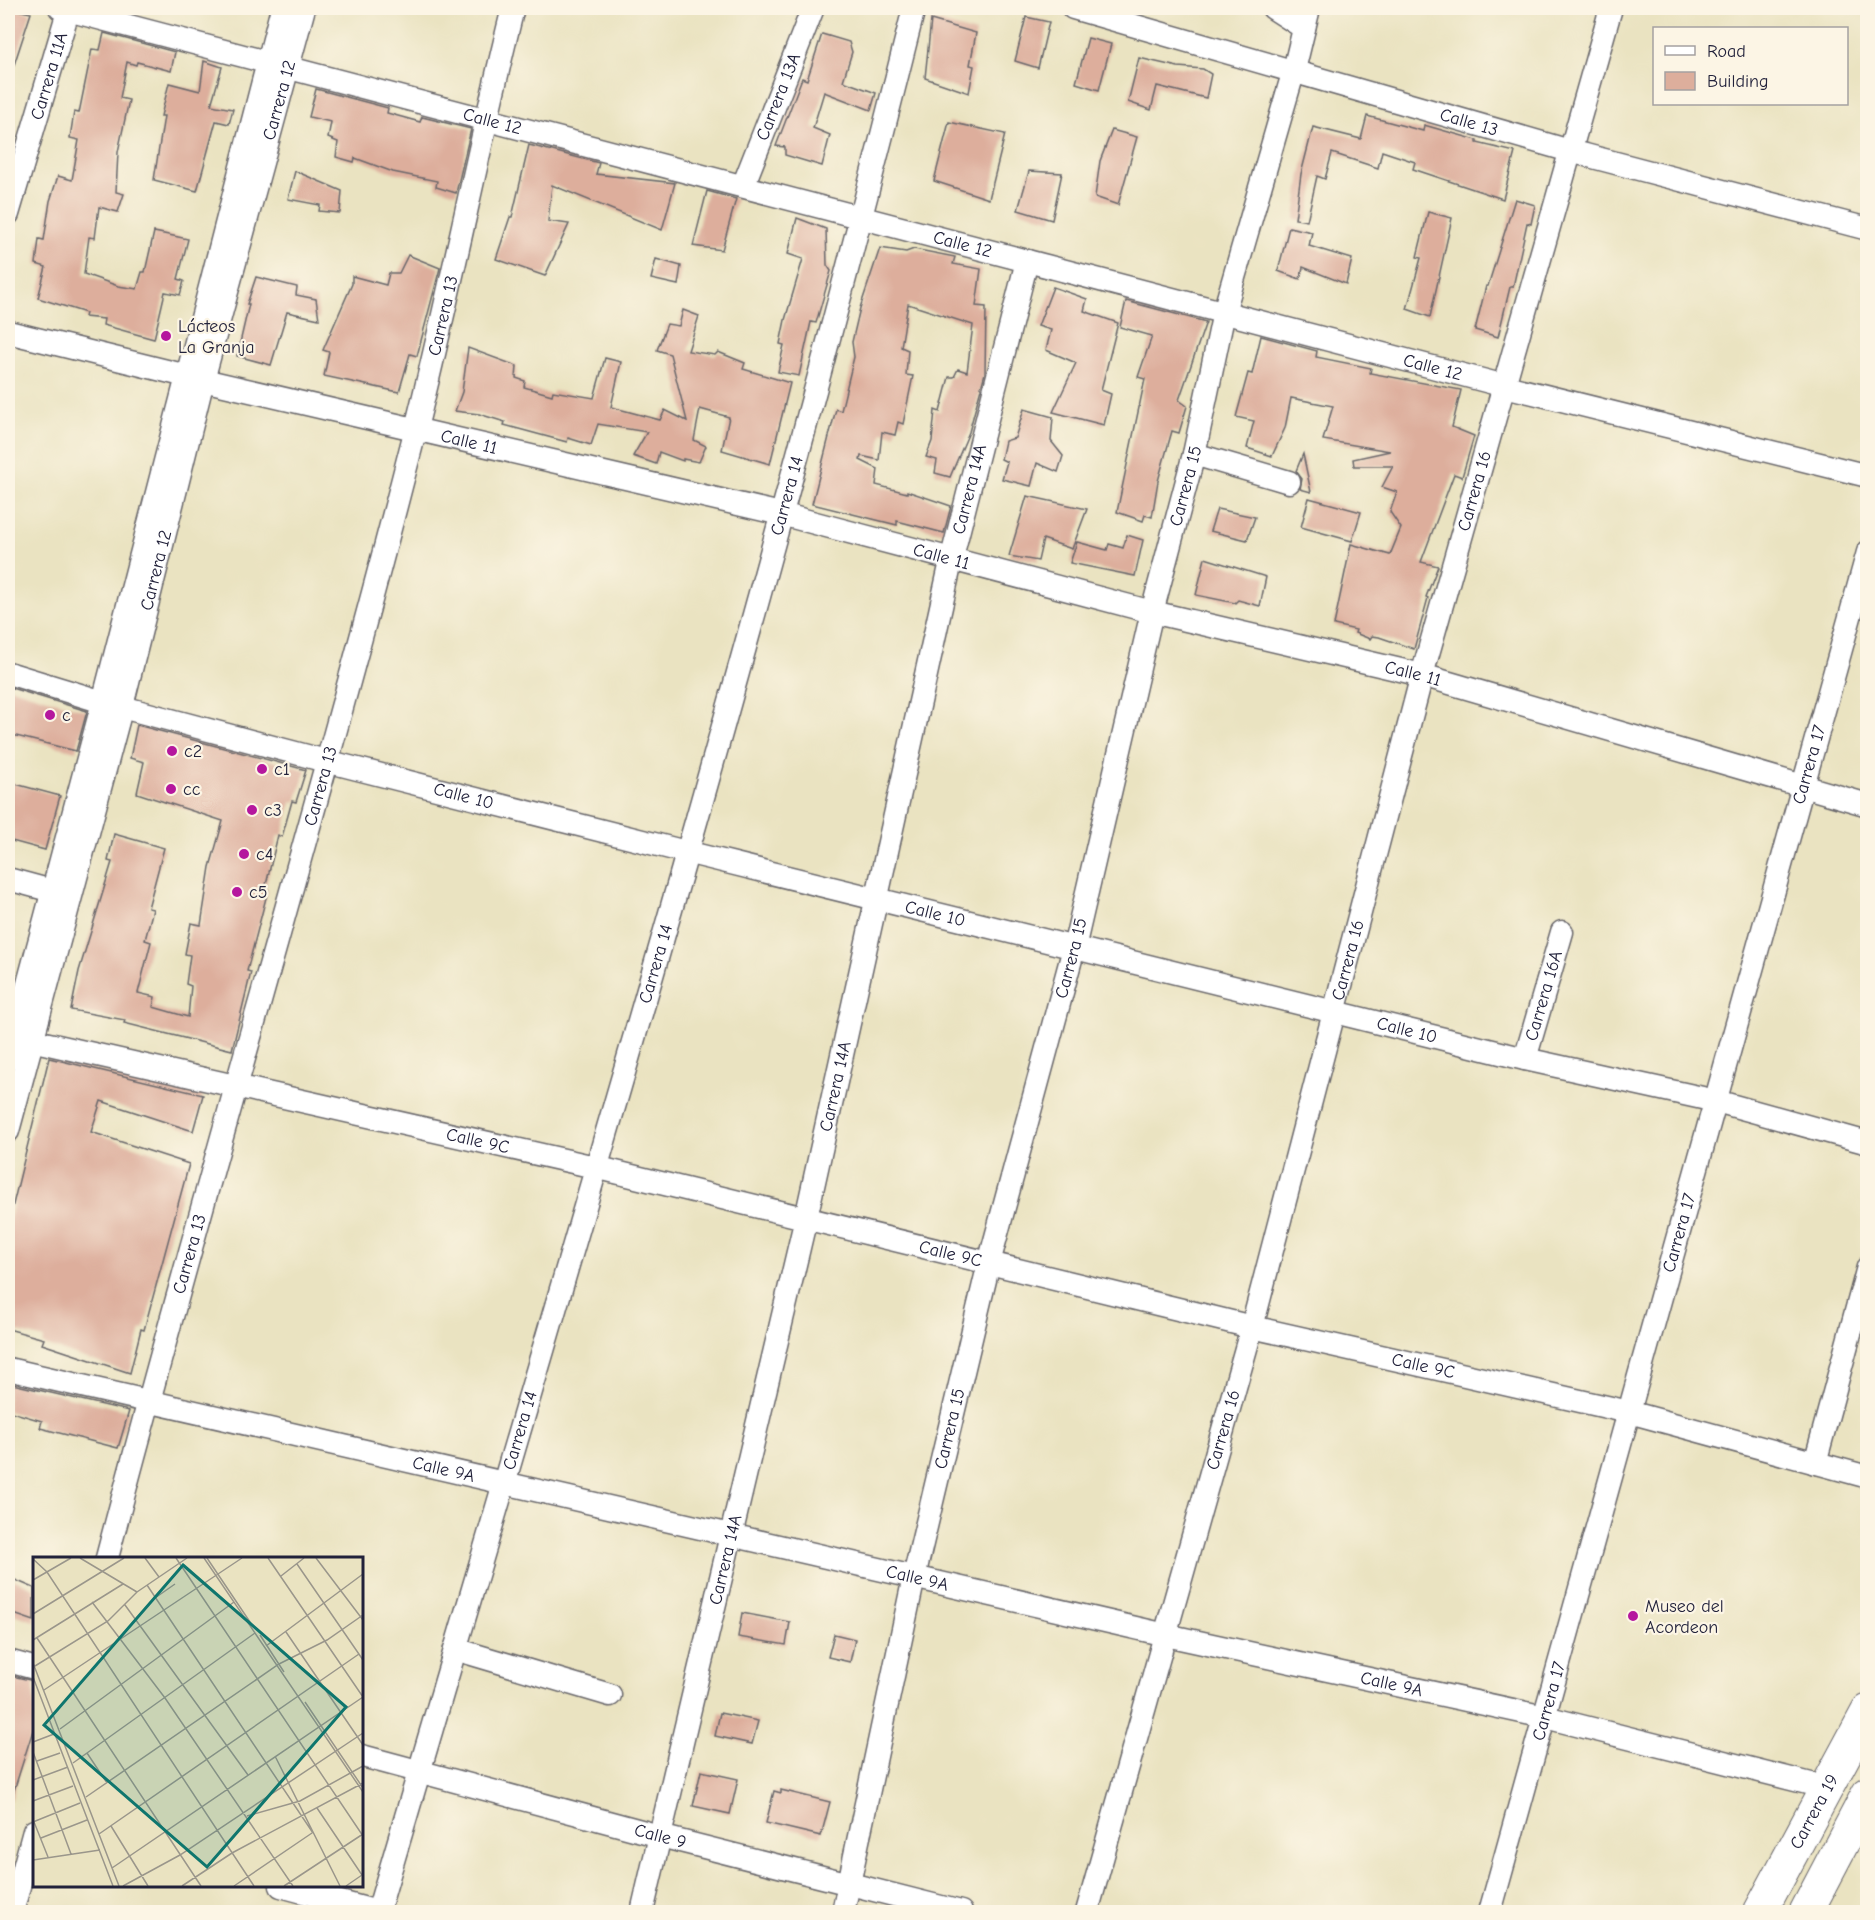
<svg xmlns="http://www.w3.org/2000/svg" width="1875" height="1920" viewBox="0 0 1875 1920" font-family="'Comic Neue',sans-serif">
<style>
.building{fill:#ddae9c}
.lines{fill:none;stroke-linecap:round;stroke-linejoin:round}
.minor-casing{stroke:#68666a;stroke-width:25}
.highway-casing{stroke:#68666a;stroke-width:35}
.minor{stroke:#fff;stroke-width:22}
.highway{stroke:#fff;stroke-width:33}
.poi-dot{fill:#b5179e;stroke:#fcf5e5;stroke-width:2}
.labels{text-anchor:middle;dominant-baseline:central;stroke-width:4.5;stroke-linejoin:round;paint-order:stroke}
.street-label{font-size:18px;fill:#22223b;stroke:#fcf5e5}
.poi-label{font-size:18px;fill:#22223b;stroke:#fcf5e5;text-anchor:start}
.inset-road{fill:none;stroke:#9a968b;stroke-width:1.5}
.view{fill:#0f766e;fill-opacity:0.15;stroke:#0f766e;stroke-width:3}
.inset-edge{fill:none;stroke:#22223b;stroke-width:3}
</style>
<rect width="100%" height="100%" fill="#fcf5e5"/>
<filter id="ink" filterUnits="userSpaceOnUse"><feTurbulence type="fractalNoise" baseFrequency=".0167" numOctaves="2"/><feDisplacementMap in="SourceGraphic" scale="12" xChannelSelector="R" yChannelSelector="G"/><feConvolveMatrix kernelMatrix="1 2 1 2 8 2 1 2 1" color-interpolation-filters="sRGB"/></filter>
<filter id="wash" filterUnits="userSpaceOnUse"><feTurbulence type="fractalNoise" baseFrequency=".008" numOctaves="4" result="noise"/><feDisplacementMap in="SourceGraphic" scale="24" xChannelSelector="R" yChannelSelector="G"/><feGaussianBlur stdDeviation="1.35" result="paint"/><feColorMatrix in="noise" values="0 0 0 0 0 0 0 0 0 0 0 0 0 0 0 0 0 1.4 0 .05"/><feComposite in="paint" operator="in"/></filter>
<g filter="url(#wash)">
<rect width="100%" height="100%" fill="#eae3c1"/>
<g id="blocks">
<g class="building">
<path d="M8,8L31,13L11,74L8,73Z"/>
<path d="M1026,17L1049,22L1038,68L1015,61Z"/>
<path d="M931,20L976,33L970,65L974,66L969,93L925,78Z"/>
<path d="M104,33L175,52L171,71L137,62L136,65L127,62L120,98L129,100L118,152L116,192L124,194L118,212L99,207L95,238L89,237L84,274L118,286L137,289L142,272H145L154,232L188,239L178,279L184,281L180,295L165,292L154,339L103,325L104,319L85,317L86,313L38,298L46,267L36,264L39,239L44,240L50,201L58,176L72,180L79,140L70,138L74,112L79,113L92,49L100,50Z"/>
<path d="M822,34L849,42L852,52L843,81L876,93L871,110L824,92L813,128L830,135L822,166L785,155V147L776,146L802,78L807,80Z"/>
<path d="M1088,38L1111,44L1099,90L1076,83Z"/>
<path d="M1139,58L1178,67L1203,69L1211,74L1206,98L1157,86L1151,110L1128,102Z"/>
<path d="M204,61L222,67L211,105L233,109L229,124L216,121L197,191L154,180L164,116H161L169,83L200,91Z"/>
<path d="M316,89L388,108L387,113L420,122L422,117L471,129L456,193L436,187L437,181L393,172L355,158L354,162L336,157L338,142L328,138L331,122L309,117Z"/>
<path d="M1367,116L1423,131L1424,125L1477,140V143L1515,152L1503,199L1413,169L1415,162L1382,151L1378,168L1332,153L1325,179L1317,176L1307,221L1295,219L1301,174L1313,127L1361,139Z"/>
<path d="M949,122L1005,134L989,199L934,181Z"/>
<path d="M1112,130L1137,137L1118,205L1095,197L1100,161Z"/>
<path d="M529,145L599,163L596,174L675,183L662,230L552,185L548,221L569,224L545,276L496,259L510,217H512Z"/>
<path d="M295,171L342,191L340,213L319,211L320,205L288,199Z"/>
<path d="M1029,171L1062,173L1052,220L1018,210Z"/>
<path d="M707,191L736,199L722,250L693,246Z"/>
<path d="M1515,199L1535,205L1531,224L1527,223L1513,287H1510L1498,337L1475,330L1486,286H1488Z"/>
<path d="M1428,212L1452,218L1430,317L1407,309L1421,258L1417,257Z"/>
<path d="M797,218L826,229L827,265L831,271L816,323L811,322L799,376L778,372L784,345L780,344L785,320L803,259L788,254Z"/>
<path d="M1289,227L1312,232L1309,246L1352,259L1346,284L1303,267L1300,279L1278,271Z"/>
<path d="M880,248L906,252L914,249L955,257L953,264L981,269L976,306L986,307L985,373L969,432L950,477L935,473L937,460L926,457L932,441L935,410L940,412L949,377H954L958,369L967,372L973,325L908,304L901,347L908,350L906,375L913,376L903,424L898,422L895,435L882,432L879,460L861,456L860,460L878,469L876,485L907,493V491L951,506L944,533L897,521V525L812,504L836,409L841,411L854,357L852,342L860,308Z"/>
<path d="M408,255L440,268L417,356L410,354L399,392L324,376L329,352L323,350L352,284V276L386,285L389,273H399Z"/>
<path d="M656,259L681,266L678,285L651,279Z"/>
<path d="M256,277L297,287L296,295L316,299L319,319L287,312L271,365L237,356L249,304H247Z"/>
<path d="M1053,287L1087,299L1084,311L1118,323L1101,390L1111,394L1104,425L1053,412L1076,363L1046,350L1051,330L1038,326Z"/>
<path d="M1126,301L1206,322L1179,400L1187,406L1179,433L1172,431L1158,481L1152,517L1145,515L1143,521L1117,512L1145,379L1138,377L1152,336L1120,327Z"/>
<path d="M683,310L699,316L688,351L715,355L718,352L745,363L743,369L790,383L770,464L722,450L729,417L700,409L694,440L706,446L699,462L683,459V461L659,452L656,464L633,456L647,432L598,424L591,445L568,438L567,442L504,425L505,422L479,414L455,411L462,392L468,348L517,366L516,378L525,381L524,387L552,395L553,391L594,398L605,358L621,362L611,407L660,420L665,410L687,421L670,354L657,350L667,324L679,326Z"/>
<path d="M1261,336L1317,351L1316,357L1371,368L1370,373L1461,390L1452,427L1474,436L1462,477L1454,474L1421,562L1438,566L1426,597L1428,598L1414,649L1379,637L1372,636L1370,639L1355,633L1356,630L1334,625L1351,544L1390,555L1401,528L1390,512L1397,492L1382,487L1393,466H1354L1353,459L1390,451L1323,440L1333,406L1291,398L1285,428L1272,456L1247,448L1254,421L1236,417L1248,373L1252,374Z"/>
<path d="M1024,409L1053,417L1051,441L1063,456L1058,472L1037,463L1031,486L1002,479L1007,462L1001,459L1005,441L1015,438Z"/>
<path d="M1303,454L1311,492L1300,489L1302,479L1296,471Z"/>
<path d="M1027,496L1087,509L1072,549L1043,539L1038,561L1009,556Z"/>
<path d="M1309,498L1361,512L1352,541L1301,527Z"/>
<path d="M1217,509L1255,517L1247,540L1210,531Z"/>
<path d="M1127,535L1143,540L1135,576L1070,563L1077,542L1107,550L1109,544L1123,548Z"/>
<path d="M1205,558L1266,577L1260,606L1238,600L1235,603L1196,595Z"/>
<path d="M8,687L87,711L76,751L8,734Z"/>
<path d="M137,725L306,770L296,802L292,801L282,837L278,835L265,889L268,890L247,971L251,972L232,1050L124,1023L125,1020L71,1010L79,971L112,862L108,861L114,834L164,848L148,908L153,909L145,940L151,942L138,993L155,997L153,1007L188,1017L191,986L186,984L190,955L185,954L191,923L201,925L210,867L223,821L137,793L144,762L130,758Z"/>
<path d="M8,782L60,796L45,850L8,840Z"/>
<path d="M49,1058L203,1095L193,1131L101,1101L91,1132L189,1164L144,1330L141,1329L130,1373L42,1344L44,1339L8,1329V1225Z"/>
<path d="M8,1383L129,1411L118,1448L40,1428L42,1421L8,1411Z"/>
<path d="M8,1577L34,1588V1621L8,1612Z"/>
<path d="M742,1613L790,1622L786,1645L738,1637Z"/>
<path d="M834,1634L855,1639L850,1662L828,1657Z"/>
<path d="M8,1675L34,1681V1727L11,1800L8,1799Z"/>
<path d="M720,1713L758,1721L752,1744L715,1736Z"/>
<path d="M701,1771L738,1779L730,1814L693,1806Z"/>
<path d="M781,1790L830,1802L821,1836L766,1823L774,1791L781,1793Z"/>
</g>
</g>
</g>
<g filter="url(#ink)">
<use href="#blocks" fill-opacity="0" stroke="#68666a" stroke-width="1.5"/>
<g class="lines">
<defs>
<g id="minor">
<path id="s1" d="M60,8L1505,386L1868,476"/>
<path id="s2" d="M1073,8L1570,151L1868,229"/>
<path d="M1273,8L1304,28"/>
<path id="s3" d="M743,186L813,8"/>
<path id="s4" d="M8,214L69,8"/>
<path id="s5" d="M8,332L203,380L781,514L1152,612L1422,675L1868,805"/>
<path d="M1194,454L1289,482"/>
<path id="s6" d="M8,673L103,702L326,761L686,852L1525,1059L1716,1101L1868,1143"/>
<path d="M8,879L67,895"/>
<path id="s7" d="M31,1040L595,1167L1252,1327L1629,1412L1868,1477"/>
<path d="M8,1059L103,702L282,8"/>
<path id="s8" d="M1525,1059L1562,932"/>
<path id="s9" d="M8,1131L122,706L203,380L304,8"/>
<path id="s10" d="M8,1369L1166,1635L1545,1717L1827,1788"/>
<path d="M1815,1463L1868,1267"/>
<path id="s11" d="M107,1558C205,1182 319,809 415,432C451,291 478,148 513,8"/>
<path d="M455,1649L610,1695"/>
<path d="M8,1661L34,1668"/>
<path id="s12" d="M362,1756L660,1836L961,1912"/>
<path d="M281,1886L378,1912"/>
<path d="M12,1912L34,1831"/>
<path id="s13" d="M378,1912C563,1280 755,648 914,8"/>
<path id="s14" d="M642,1912L806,1218L952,557L1027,261"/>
<path id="s15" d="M843,1912L914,1577L989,1263L1074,948L1152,612L1194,454L1224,312L1294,70L1309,8"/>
<path id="s16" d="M1087,1912L1252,1327L1422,675L1611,8"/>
<path id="s17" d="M1490,1912L1868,552"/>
</g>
<g id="highway">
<path id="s18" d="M1760,1912L1868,1711"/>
<path d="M1806,1912L1868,1794"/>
</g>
</defs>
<use href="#minor" class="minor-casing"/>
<use href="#highway" class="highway-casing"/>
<use href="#minor" class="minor"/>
<use href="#highway" class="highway"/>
</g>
</g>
<g class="poi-dot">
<circle cx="166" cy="336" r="6"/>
<circle cx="50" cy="715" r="6"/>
<circle cx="172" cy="751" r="6"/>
<circle cx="262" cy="769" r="6"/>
<circle cx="171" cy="789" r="6"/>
<circle cx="252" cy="810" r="6"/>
<circle cx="244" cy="854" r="6"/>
<circle cx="237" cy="892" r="6"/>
<circle cx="1633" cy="1616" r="6"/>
</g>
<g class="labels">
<g class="street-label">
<text stroke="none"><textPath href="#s4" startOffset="144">Carrera 11A</textPath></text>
<text stroke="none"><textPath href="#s3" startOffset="96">Carrera 13A</textPath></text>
<text stroke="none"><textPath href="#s9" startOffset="1066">Carrera 12</textPath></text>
<text stroke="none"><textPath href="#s1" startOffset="447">Calle 12</textPath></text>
<text stroke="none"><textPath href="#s2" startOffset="412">Calle 13</textPath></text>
<text stroke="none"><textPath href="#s1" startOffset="933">Calle 12</textPath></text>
<text stroke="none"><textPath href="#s11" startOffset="1287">Carrera 13</textPath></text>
<text stroke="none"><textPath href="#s1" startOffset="1419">Calle 12</textPath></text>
<text stroke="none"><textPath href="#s5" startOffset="474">Calle 11</textPath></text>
<text stroke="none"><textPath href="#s15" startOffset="1467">Carrera 15</textPath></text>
<text stroke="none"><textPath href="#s14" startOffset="1460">Carrera 14A</textPath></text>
<text stroke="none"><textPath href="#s16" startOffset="1473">Carrera 16</textPath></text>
<text stroke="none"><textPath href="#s13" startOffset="1474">Carrera 14</textPath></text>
<text stroke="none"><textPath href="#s5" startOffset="960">Calle 11</textPath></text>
<text stroke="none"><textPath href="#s9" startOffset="580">Carrera 12</textPath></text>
<text stroke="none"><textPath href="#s5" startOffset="1446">Calle 11</textPath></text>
<text stroke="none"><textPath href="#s17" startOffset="1191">Carrera 17</textPath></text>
<text stroke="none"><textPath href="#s11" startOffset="801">Carrera 13</textPath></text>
<text stroke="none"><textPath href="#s6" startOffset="472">Calle 10</textPath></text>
<text stroke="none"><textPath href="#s6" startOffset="958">Calle 10</textPath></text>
<text stroke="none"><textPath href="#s15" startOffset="981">Carrera 15</textPath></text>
<text stroke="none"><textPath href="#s16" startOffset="987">Carrera 16</textPath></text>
<text stroke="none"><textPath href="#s13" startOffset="988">Carrera 14</textPath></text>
<text stroke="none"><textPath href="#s8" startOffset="66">Carrera 16A</textPath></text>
<text stroke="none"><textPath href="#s6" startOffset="1444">Calle 10</textPath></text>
<text stroke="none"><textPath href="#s14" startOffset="848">Carrera 14A</textPath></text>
<text stroke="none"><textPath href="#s7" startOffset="458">Calle 9C</textPath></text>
<text stroke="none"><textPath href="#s17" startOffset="705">Carrera 17</textPath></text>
<text stroke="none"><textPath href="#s7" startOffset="944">Calle 9C</textPath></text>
<text stroke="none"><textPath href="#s11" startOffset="315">Carrera 13</textPath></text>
<text stroke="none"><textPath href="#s7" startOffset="1430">Calle 9C</textPath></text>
<text stroke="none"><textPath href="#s13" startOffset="502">Carrera 14</textPath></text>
<text stroke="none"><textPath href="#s15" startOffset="495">Carrera 15</textPath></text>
<text stroke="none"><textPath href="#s16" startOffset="501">Carrera 16</textPath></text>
<text stroke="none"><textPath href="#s10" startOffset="447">Calle 9A</textPath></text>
<text stroke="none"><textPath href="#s14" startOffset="362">Carrera 14A</textPath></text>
<text stroke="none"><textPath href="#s10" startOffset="933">Calle 9A</textPath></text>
<text stroke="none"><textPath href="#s10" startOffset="1419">Calle 9A</textPath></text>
<text stroke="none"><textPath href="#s17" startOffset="219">Carrera 17</textPath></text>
<text stroke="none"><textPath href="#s18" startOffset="114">Carrera 19</textPath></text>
<text stroke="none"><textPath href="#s12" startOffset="309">Calle 9</textPath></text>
</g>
<g class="poi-label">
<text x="178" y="326">Lácteos<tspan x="178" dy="21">La Granja</tspan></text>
<text x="62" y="715">c</text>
<text x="184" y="751">c2</text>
<text x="274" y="769">c1</text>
<text x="183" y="789">cc</text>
<text x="264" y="810">c3</text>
<text x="256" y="854">c4</text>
<text x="249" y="892">c5</text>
<text x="1645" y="1606">Museo del<tspan x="1645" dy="21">Acordeon</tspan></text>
</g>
</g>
<g transform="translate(33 1557)">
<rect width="330" height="330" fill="#eae3c1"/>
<path class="inset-road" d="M47,1L104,35M112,1L126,20M143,1L330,279M171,1L330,235M174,1L219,68M235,1L330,140M283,1L330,63M0,2L14,15L221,329M264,7L330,103M248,19L271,1M0,23L38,1M114,28L280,276M122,41L142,27M59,45L132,141L260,329M92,48L215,218M0,57L91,1M253,75L330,188M227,78L251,115M4,81L168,329M0,83L90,27M233,89L330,17M0,106L86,329M2,109L75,64L104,35L154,1M0,120L80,329M11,133L209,1M272,145L330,231M27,172L201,45M0,185L21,177M0,195L38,297M54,196L74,226M242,199L307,329M4,204L27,196M40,206L222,76M0,223L35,210M53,240L246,107L294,83L330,58M0,244L40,229M284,251L329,318M214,259L267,244L330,209M0,265L47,246M1,265L15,300M78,269L115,329M66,277L326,97M8,281L54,263M0,303L67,293M79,311L330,140M90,329L147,298L330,176M149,329L199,296L330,226M201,329L279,276M251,329L330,277M313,329L329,318"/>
<path class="view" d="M150,8L313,150L174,310L11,168Z"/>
<rect width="330" height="330" class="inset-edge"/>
</g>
<rect width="1875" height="1920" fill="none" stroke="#fcf5e5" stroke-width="30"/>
<rect x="1653" y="27" width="195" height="78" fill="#fcf5e5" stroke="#a5a1a1" stroke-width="1.5"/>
<rect x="1665" y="46" width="30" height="9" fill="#ffffff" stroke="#a5a1a1" stroke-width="1.5"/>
<text x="1707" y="57" font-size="18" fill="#22223b">Road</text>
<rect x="1665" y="72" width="30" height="18" fill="#ddae9c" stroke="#a5a1a1" stroke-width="1.5"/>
<text x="1707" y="87" font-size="18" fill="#22223b">Building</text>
</svg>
